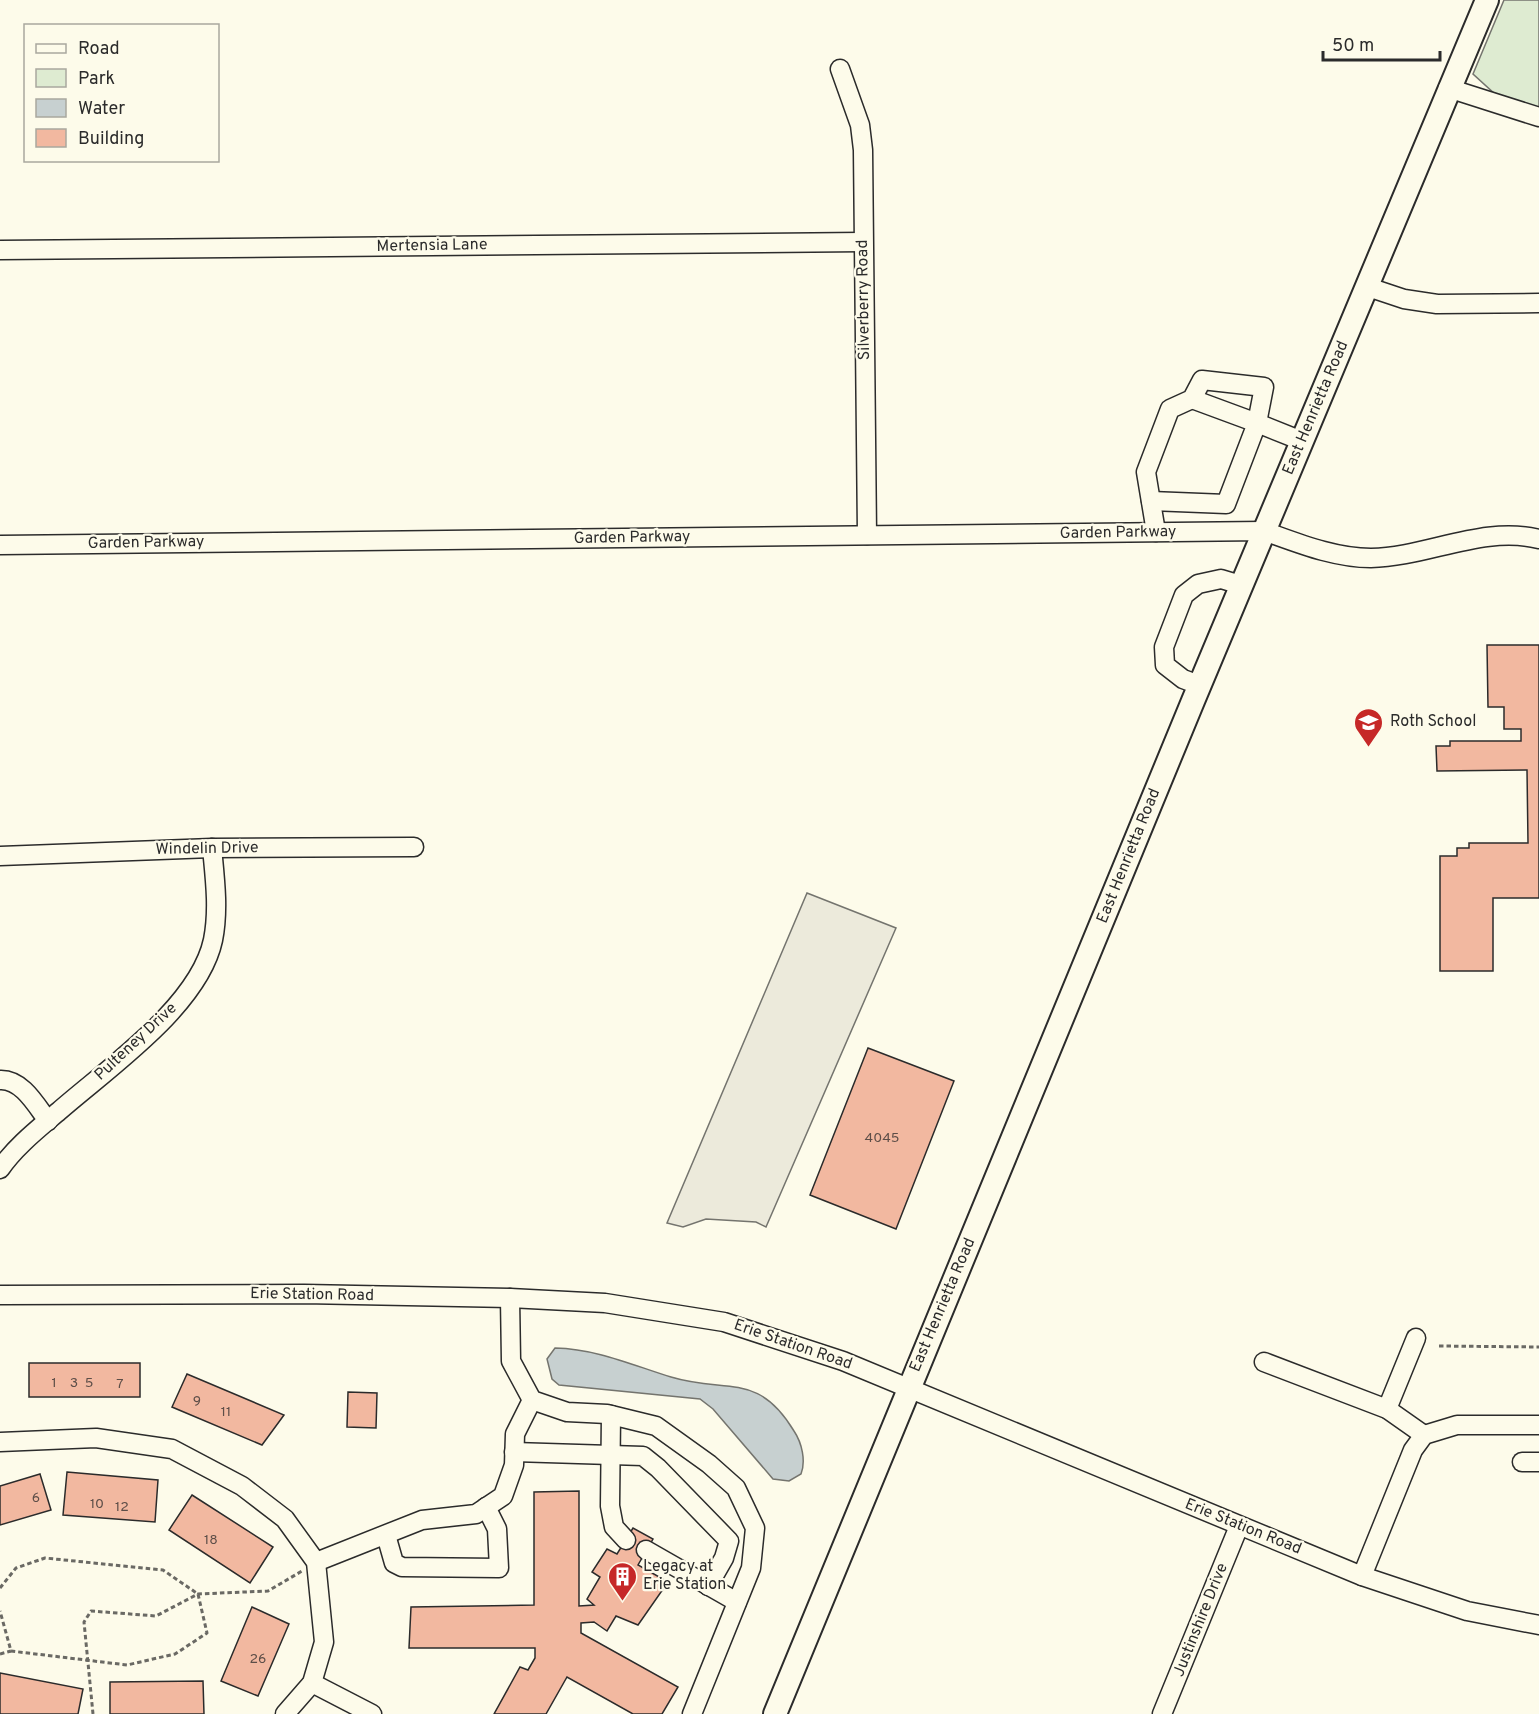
<svg xmlns="http://www.w3.org/2000/svg" width="1539" height="1714" viewBox="0 0 1539 1714" font-family="Overpass,sans-serif">
<style>
.green{fill:#deebd1;stroke:#74746e;stroke-width:1.5}
.parking{fill:#eceadb;stroke:#74746e;stroke-width:1.5}
.water{fill:#c7d0d0;stroke:#74746e;stroke-width:1.5}
.building{fill:#f2b8a0;stroke:#2b2b2b;stroke-width:1.5}
.lines{fill:none;stroke-linecap:round;stroke-linejoin:round}
.minor-casing{stroke:#2b2b2b;stroke-width:21}
.major-casing{stroke:#2b2b2b;stroke-width:26}
.path{stroke:#6a6964;stroke-width:3;stroke-dasharray:4.5 3;stroke-linecap:butt}
.minor{stroke:#fdfbea;stroke-width:18}
.major{stroke:#fdfbea;stroke-width:22}
.labels{text-anchor:middle;dominant-baseline:central;stroke-width:4.5;stroke-linejoin:round;paint-order:stroke}
.number-label{font-size:14px;fill:#5d4e48}
.street-label{font-size:16px;fill:#2b2b2b;stroke:#fdfbea}
.poi-label{font-size:16px;fill:#2b2b2b;stroke:#fdfbea;text-anchor:start}
</style>
<rect width="100%" height="100%" fill="#fdfbea"/>
<path class="green" d="M1504,0H1539V109L1495,94L1473,74Z"/>
<path class="parking" d="M807,893L896,928L766,1227L756,1222L706,1219L683,1227L667,1223Z"/>
<path class="water" d="M555,1348C597,1349 632,1365 671,1377C727,1394 758,1371 794,1431C802,1443 806,1461 801,1474L789,1481L773,1479L713,1409L700,1399L559,1385L552,1379L547,1359Z"/>
<g class="building">
<path d="M1487,645H1539V898H1493V971H1440V856H1457V848H1469V843H1528L1527,770L1437,771L1436,746H1450V741H1521V729H1504V707H1488Z"/>
<path d="M868,1048L954,1081L896,1229L810,1195Z"/>
<rect x="29" y="1363" width="111" height="34"/>
<path d="M187,1374L284,1415L262,1445L172,1407Z"/>
<path d="M348,1392L377,1393L376,1428L347,1427Z"/>
<path d="M67,1472L158,1480L155,1522L63,1515Z"/>
<path d="M40,1474L51,1510L0,1525V1486Z"/>
<path d="M579,1491V1606L594,1605L587,1599L600,1577L592,1572L607,1549L617,1554L633,1528L653,1539L638,1565L668,1582L638,1625L616,1616L607,1631L594,1622L581,1623V1633L678,1687L662,1714H633L567,1677L546,1714H494L520,1667L528,1670L535,1658V1648H409L411,1607L534,1605V1492Z"/>
<path d="M192,1495L273,1547L250,1583L169,1530Z"/>
<path d="M252,1607L289,1624L258,1696L221,1681Z"/>
<path d="M0,1673L83,1689L78,1714H0Z"/>
<path d="M203,1681L204,1714H110V1682Z"/>
</g>
<g class="lines">
<defs>
<g id="minor">
<path d="M840,69L860,125L863,150L867,535"/>
<path d="M1448,88L1539,117"/>
<path d="M0,250L863,242"/>
<path d="M1368,287L1404,299L1437,304L1539,303"/>
<path d="M1151,501L1226,504L1257,423L1192,399"/>
<path d="M1156,532L1146,472L1170,409L1192,399L1202,380L1264,387L1257,423L1302,441"/>
<path d="M0,545L1264,531C1298,543 1334,558 1371,558C1427,557 1483,525 1539,539"/>
<path d="M1199,685L1183,679L1165,665L1164,647L1184,595L1198,584L1221,579L1241,585"/>
<path d="M0,856L212,848L414,847"/>
<path d="M0,1080C22,1079 36,1105 48,1121"/>
<path d="M0,1169C15,1147 38,1129 59,1111C108,1068 199,1006 213,940C219,910 215,879 212,848"/>
<path d="M0,1295L304,1294L510,1298L605,1303L724,1322L843,1361L1362,1576L1467,1611L1539,1625"/>
<path d="M510,1298L511,1361L532,1400L567,1412L607,1414L656,1426L709,1464L736,1488L755,1528L751,1568L692,1714"/>
<path d="M1264,1362L1387,1409L1424,1435"/>
<path d="M1387,1409L1416,1338"/>
<path d="M611,1415L610,1506L614,1527L626,1540"/>
<path d="M0,1442L96,1438L172,1449L242,1486L285,1519L316,1562L324,1642L312,1683L285,1714"/>
<path d="M514,1452L643,1456L658,1468L729,1541L724,1558L708,1586"/>
<path d="M1522,1462H1539"/>
<path d="M386,1535L394,1563L402,1567L499,1568L497,1529L486,1507"/>
<path d="M646,1550L737,1602"/>
<path d="M316,1562L422,1520L476,1514L503,1496L514,1465L515,1434L532,1400"/>
<path d="M1362,1576L1413,1450L1424,1435L1457,1425H1539"/>
<path d="M312,1683L372,1714"/>
<path d="M1162,1714L1239,1526"/>
</g>
<path id="major" d="M775,1714L1193,701L1487,0"/>
</defs>
<use href="#minor" class="minor-casing"/>
<use href="#major" class="major-casing"/>
<g class="path">
<path d="M1439,1346L1539,1347"/>
<path d="M0,1588L16,1568L45,1558L163,1570L198,1594L207,1633L175,1654L127,1665L11,1651L0,1611"/>
<path d="M0,1654L11,1651"/>
<path d="M93,1714L84,1622L91,1611L156,1616L198,1594L268,1591L302,1571"/>
</g>
<use href="#minor" class="minor"/>
<use href="#major" class="major"/>
</g>
<defs>
<symbol id="school-pin" viewBox="-11 -11 22 30"><path d="M0 17L-7.5 6A9.5 9.5 0 1 1 7.5 6Z" fill="#c62828" stroke="#fdfbea"/><path d="M0-5L7-2L0 1L-7-2ZM-4 1L0 2.5L4 1V4Q0 6-4 4Z" fill="#fff"/></symbol>
<symbol id="building-pin" viewBox="-11 -11 22 30"><path d="M0 17L-7.5 6A9.5 9.5 0 1 1 7.5 6Z" fill="#c62828" stroke="#fdfbea"/><path d="M-4-6H4V6H1V3H-1V6H-4ZM-2.5-4.3h1.7v1.8h-1.7ZM.8-4.3h1.7v1.8H.8ZM-2.5-1h1.7V.8h-1.7ZM.8-1h1.7V.8H.8Z" fill="#fff"/></symbol>
</defs>
<g fill-rule="evenodd">
<use href="#school-pin" x="1352" y="706" width="33" height="45"/>
<use href="#building-pin" x="606" y="1560" width="33" height="45"/>
</g>
<g class="labels">
<g class="number-label">
<text x="882" y="1138">4045</text>
<text x="54" y="1383">1</text>
<text x="74" y="1383">3</text>
<text x="89" y="1383">5</text>
<text x="120" y="1384">7</text>
<text x="197" y="1401">9</text>
<text x="226" y="1412">11</text>
<text x="36" y="1498">6</text>
<text x="97" y="1504">10</text>
<text x="122" y="1507">12</text>
<text x="211" y="1540">18</text>
<text x="258" y="1659">26</text>
</g>
<g class="street-label">
<text transform="translate(432 246) rotate(-1)">Mertensia Lane</text>
<text transform="translate(864 300) rotate(-91)">Silverberry Road</text>
<text transform="translate(1316 408) rotate(-67)">East Henrietta Road</text>
<text transform="translate(1118 533) rotate(-1)">Garden Parkway</text>
<text transform="translate(632 538) rotate(-1)">Garden Parkway</text>
<text transform="translate(146 543) rotate(-1)">Garden Parkway</text>
<text transform="translate(207 849) rotate(-1)">Windelin Drive</text>
<text transform="translate(1129 856) rotate(-68)">East Henrietta Road</text>
<text transform="translate(136 1042) rotate(-43)">Pulteney Drive</text>
<text transform="translate(312 1295) rotate(1)">Erie Station Road</text>
<text transform="translate(943 1305) rotate(-67)">East Henrietta Road</text>
<text transform="translate(793 1345) rotate(19)">Erie Station Road</text>
<text transform="translate(1243 1527) rotate(22)">Erie Station Road</text>
<text transform="translate(1201 1620) rotate(-68)">Justinshire Drive</text>
</g>
<g class="poi-label">
<text x="1390" y="722">Roth School</text>
<text x="643" y="1567">Legacy at<tspan x="643" dy="18">Erie Station</tspan></text>
</g>
</g>
<rect x="24" y="24" width="195" height="138" fill="#fdfbea" stroke="#a9a89e" stroke-width="1.5"/>
<rect x="36" y="44" width="30" height="9" fill="#fdfbea" stroke="#a9a89e" stroke-width="1.5"/>
<text x="78" y="54" font-size="18" fill="#2b2b2b">Road</text>
<rect x="36" y="69" width="30" height="18" fill="#deebd1" stroke="#a9a89e" stroke-width="1.5"/>
<text x="78" y="84" font-size="18" fill="#2b2b2b">Park</text>
<rect x="36" y="99" width="30" height="18" fill="#c7d0d0" stroke="#a9a89e" stroke-width="1.5"/>
<text x="78" y="114" font-size="18" fill="#2b2b2b">Water</text>
<rect x="36" y="129" width="30" height="18" fill="#f2b8a0" stroke="#a9a89e" stroke-width="1.5"/>
<text x="78" y="144" font-size="18" fill="#2b2b2b">Building</text>
<path d="M1323 51v9h117v-9" fill="none" stroke="#2b2b2b" stroke-width="3"/>
<text x="1332" y="51" font-size="18" fill="#2b2b2b" stroke="#fdfbea" stroke-width="4.5" paint-order="stroke">50 m</text>
</svg>
